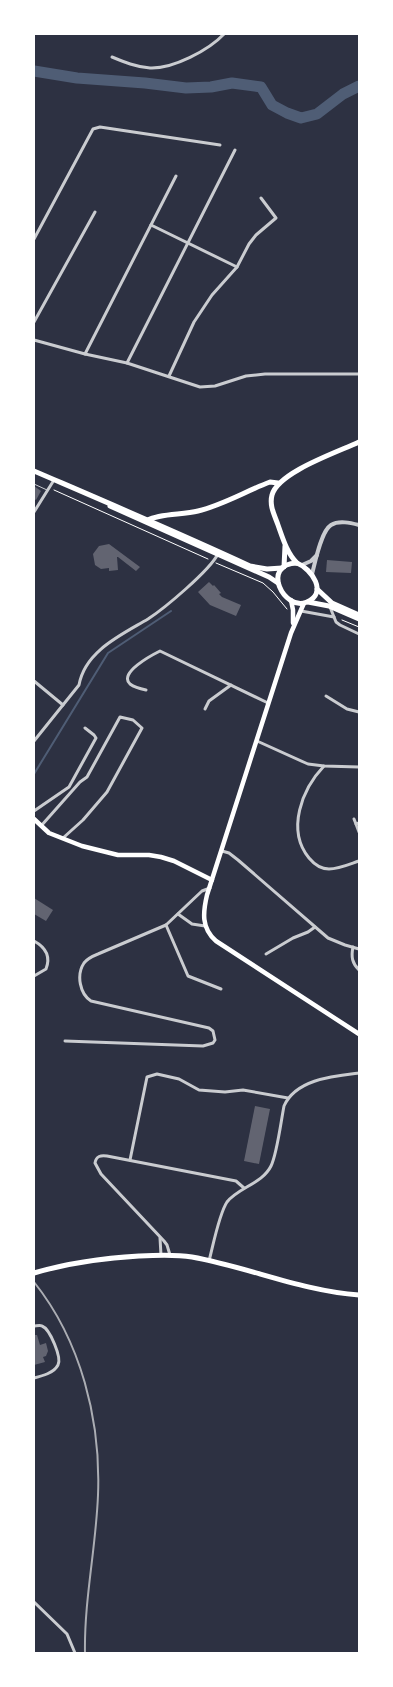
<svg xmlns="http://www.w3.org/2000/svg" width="393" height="1687" viewBox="0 0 393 1687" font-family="Jost,sans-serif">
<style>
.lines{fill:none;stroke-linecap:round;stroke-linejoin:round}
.stream{stroke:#4f5d75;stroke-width:2}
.river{stroke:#4f5d75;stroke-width:11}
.building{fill:#626471}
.path{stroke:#fff;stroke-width:1}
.service{stroke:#caccd0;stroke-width:1}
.minor{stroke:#caccd0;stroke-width:3}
.tertiary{stroke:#caccd0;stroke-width:4}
.secondary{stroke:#fff;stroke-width:4.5}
.primary{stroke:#fff;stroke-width:5}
.rail{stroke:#abadb3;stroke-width:2}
</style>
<rect width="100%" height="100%" fill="#2d3142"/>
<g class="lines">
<path class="stream" d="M34,774L108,653L171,611"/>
<path class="river" d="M34,71L77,78L145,83L186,88L211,87L232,83L261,87L272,105L287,113L301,118L317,114L343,94L359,86"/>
</g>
<g class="building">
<path d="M34,486L41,491L36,500L34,499Z"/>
<path d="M109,544L140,567L136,571L118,557H117L118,570L109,571V568L101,569L95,565L93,554L99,546Z"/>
<path d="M327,560L352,562L351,573L326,572Z"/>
<path d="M209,582L213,586L214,585L221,593L219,594L222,597L241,605L236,616L210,605L198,592Z"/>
<path d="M34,898L53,910L46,921L34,914Z"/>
<path d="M255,1106L270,1109L259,1164L244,1161Z"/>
<path d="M34,1335H37L40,1345L46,1343L48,1351L46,1356L43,1357L45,1362L34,1365Z"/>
</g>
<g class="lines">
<g class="path">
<path d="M54,490L208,559"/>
<path d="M216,563L263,583L273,592L287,609"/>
<path d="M342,620L359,627"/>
</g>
<path class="service" d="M34,484L47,490"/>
<g class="minor">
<path d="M112,57C124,62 136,67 150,68C173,69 209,50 224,34"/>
<path d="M151,225L237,267"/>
<path d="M34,239L93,129L100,127L220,145"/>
<path d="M34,322L95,212"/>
<path d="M34,340L85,354L127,363L200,387L215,386L246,376L265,374H359"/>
<path d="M85,354L176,176"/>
<path d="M127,363L235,150"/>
<path d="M169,376L194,322L212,295L237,267L249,244L256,235L276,218L261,198"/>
<path d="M34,512L54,480"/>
<path d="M330,607L336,622L340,625L359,634"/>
<path d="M301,611L334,617"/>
<path d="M34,681L63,705"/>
<path d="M146,690C141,689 134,687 130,684C118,673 152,655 160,651L268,703"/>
<path d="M326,696L347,709L359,712"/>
<path d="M205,709L209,701L231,685"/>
<path d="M34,741L79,685C85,651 121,635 148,619C165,608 209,571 218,554"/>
<path d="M257,741L308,764L324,766L359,767"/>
<path d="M324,766C302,789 286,830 309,858C314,864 321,869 329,869C339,869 350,864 359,861"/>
<path d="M34,811L69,787L96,738L94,735L85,728"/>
<path d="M354,819L356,824"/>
<path d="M359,823L356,824L359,832"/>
<path d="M41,826L80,782L87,777L120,717L133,720L142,728L107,792L83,820L63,838"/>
<path d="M222,851L229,853L238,860L328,938L345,945L359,949"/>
<path d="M178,914L192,924L205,926"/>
<path d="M166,925L188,976L221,989"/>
<path d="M34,941C45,947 51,956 46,969L34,976"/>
<path d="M353,947C351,957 352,963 359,970"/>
<path d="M266,954L293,938L308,932L315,927"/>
<path d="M65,1041L203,1046L213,1043L215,1040L213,1031L209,1028L91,1001C80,994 76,975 84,963C87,959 93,956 98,954L166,925L202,891L210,888"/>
<path d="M130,1160L147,1077L157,1074L179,1079L199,1090L225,1092L243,1090L288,1098"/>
<path d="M160,1238L161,1255"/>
<path d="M170,1255L167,1245L164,1241L101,1174L95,1163C96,1156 101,1155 107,1156L236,1181L244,1188"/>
<path d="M209,1261C213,1246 219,1214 227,1202C239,1187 262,1184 271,1166C277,1154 281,1121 284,1106C296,1079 334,1076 359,1073"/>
<path d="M34,1326C36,1326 40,1325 42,1326C50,1329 62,1358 58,1365C54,1373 42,1376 34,1378"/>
<path d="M34,1602L67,1634L75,1653"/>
</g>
<g class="tertiary">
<path d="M302,565L311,561L317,555"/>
<path d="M312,574C315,563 321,531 331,525C339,520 351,523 359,525"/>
</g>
<g class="secondary">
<path d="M291,600L293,610V623"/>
<path d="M304,603L291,633L207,895C203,912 201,928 216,941L359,1034"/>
<path d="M34,819L49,833L82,846L118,855H149L161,857L174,861L212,880"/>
</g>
<g class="primary">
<path d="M34,471C106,502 179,533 250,566L267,569L282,568"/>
<path d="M110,506L269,577L278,583"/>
<path d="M148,520C160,513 183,515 198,511C223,505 246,491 270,482L278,483"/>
<path d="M297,563C287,553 283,539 278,525C275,516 269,506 272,495C278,472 338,452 359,442"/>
<path d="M297,563C312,569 328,593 307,602C284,612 260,564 297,563Z"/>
<path d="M284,567L285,546"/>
<path d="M317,589L332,603L359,615"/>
<path d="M308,602L329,606L359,619"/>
<path d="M34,1273C68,1263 103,1258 139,1256C157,1255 174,1254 192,1257C248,1267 302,1291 359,1295"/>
</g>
<path class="rail" d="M34,1282C81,1341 101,1420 98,1495C96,1548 84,1600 85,1653"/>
</g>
<rect width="393" height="1687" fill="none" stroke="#ffffff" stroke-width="70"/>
</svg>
